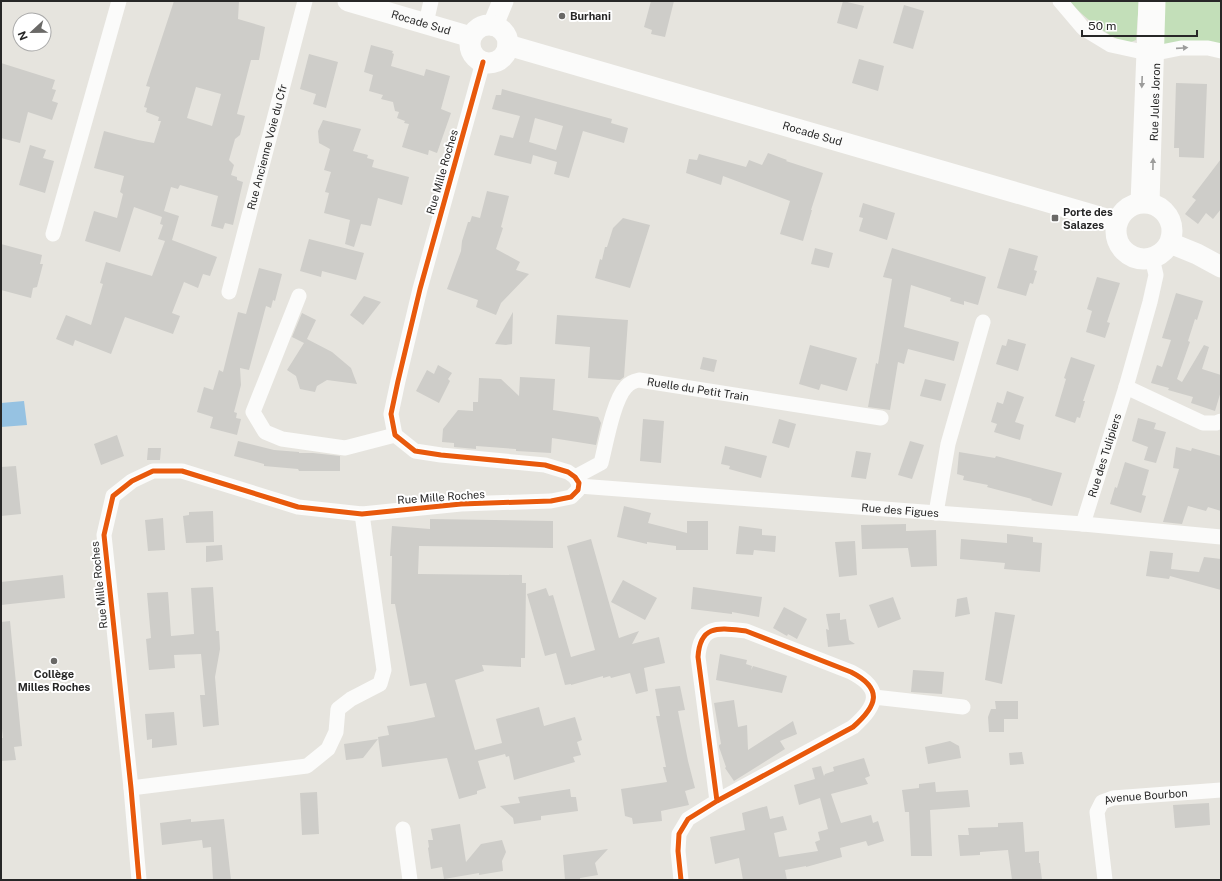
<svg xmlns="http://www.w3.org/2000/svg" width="1222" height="881" viewBox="0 0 1222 881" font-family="'Public Sans',sans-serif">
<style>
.green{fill:#c3dfb9}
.water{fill:#96c2e2}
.building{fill:#cecdc9;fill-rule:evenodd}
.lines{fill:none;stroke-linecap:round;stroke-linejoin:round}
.street{stroke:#fbfbfa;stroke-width:15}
.secondary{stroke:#fbfbfa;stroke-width:21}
.cycleway-casing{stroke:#fff;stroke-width:8}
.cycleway{stroke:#e8590c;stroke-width:5}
.oneway{fill:#9c9c9b}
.poi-dot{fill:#6a6967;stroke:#fff;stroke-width:1.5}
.labels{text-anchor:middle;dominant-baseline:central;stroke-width:4;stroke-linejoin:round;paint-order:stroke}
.poi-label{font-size:11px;font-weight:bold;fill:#272727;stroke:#fff;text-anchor:start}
.street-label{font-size:11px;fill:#272727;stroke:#fff}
</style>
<rect width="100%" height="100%" fill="#e6e4de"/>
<g class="green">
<path d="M1069,1H1139L1136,40L1126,44C1104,32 1086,20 1069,1Z"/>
<path d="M1163,1H1221V46L1167,47L1161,42Z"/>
</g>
<path class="water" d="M24,401L27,425L1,427V403Z"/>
<g class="building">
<path d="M174,1H239L238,19L265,27L259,60H251L237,114L245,116L240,135L235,139L229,160L234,165L231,175L237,177V180L243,182L233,225L225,223L223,229L211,226L218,196L180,185L178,189L171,187L164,211L179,216L172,240L217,257L210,276L203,274L198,288L184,282L172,313L180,316L173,334L125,317L111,354L75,340L73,346L56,339L66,315L91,325L103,284L100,283L106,262L152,276L165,241L158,239L163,225L160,224L162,217L134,207L120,252L85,241L94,211L117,218L123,194L120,192L124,176L94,168L104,131L138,140L154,143L161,121H158L159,117L146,112L147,108L144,107L150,87L146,86ZM196,87L221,94L212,126L187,118Z"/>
<path d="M651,1H674L665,37L651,34L652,30L644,27Z"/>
<path d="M843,1L864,6L857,29L837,23Z"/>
<path d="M904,5L924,11L913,49L893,43Z"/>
<path d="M371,45L393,51L392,53L394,54L391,66L424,76L426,69L450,76L441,109L451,113L437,153L429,150L428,155L402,147L409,124L404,123L405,121L397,118L399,112L395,111L393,102L381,99L383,95L369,91L373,75L364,72Z"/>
<path d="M309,54L338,62L326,108L313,104L316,94L300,89Z"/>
<path d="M859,59L884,66L878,91L852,83Z"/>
<path d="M1,63L55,80L52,89L56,90L52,101L58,103L52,120L28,112L20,143L1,138Z"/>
<path d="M1176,83L1207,84L1204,158L1179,157V148H1174Z"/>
<path d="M502,89L612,119L611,123L628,128L624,143L583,131L569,178L554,174L557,162L533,155L531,164L494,155L500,135L513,138L520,116L492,109L496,95H501ZM535,118L563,126L556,150L529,142Z"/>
<path d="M323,120L361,129L353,151L368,155L367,158L374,160L372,167L409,177L402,205L378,198L371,226L361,224L354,247L345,244L350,220L324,213L329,193L325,192L331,172L324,170L330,149L319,143L318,131Z"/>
<path d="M30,145L46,150L43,158L54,161L45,193L19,185Z"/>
<path d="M768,153L787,160L786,161L823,173L811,210H812L803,241L780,234L790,201L723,176L721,185L686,173L689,159L697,160L699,154L746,167L749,160L762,165Z"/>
<path d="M1221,159V209L1213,219L1206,213L1198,224L1185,214L1196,200L1192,197Z"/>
<path d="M487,191L509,196L501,227L503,228L496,249L520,262L516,270L529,274L501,303L496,315L476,307L478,300L447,289L461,251L462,241L468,222H470L472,216L480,218Z"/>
<path d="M863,203L895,213L887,240L859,231L863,218L859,217Z"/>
<path d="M623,218L650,225L630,288L595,278L600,259L602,260L605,247H607L613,228Z"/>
<path d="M309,239L364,253L356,280L322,271L321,277L300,271Z"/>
<path d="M1,244L42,255L40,264H43L37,287L33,288L31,298L1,290Z"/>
<path d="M815,248L833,253L829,268L811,264Z"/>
<path d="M892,248L986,277L978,305L964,301V305L950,301L951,298L911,285L904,327L959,342L954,361L908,349L904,364L898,362L890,410L868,407L876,363L878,364L892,279L883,277Z"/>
<path d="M1009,248L1038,256L1034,270L1037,271L1033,284L1030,283L1026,296L997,288Z"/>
<path d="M259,268L282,274L275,301L273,300L271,308L266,306L249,370L240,368L241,385L234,412L237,413L236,418L241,419L237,435L210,428L213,417L197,412L204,387L213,390L219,370L223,372L238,312L246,314Z"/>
<path d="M1097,277L1120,283L1107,322L1110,323L1105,338L1086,332L1092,311L1087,309Z"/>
<path d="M1176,293L1203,301L1197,320L1195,319L1188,341L1190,342L1177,379L1182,382L1204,345L1209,347L1202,369L1221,375V391L1215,411L1191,403L1193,397L1168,390L1169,388L1151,383L1157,365L1162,367L1171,340L1162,338Z"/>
<path d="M364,296L381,302L363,325L350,315Z"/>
<path d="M513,312L512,344L506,345L495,344Z"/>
<path d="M302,313L316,320L306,341L307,339L332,352L351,368L357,384L327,380L317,386L315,392L300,389L296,376L287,370L304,343L292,337Z"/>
<path d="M557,315L628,320L624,377L620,380L588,378L590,347L555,344Z"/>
<path d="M1008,339L1026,344L1018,371L996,364L1002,345L1006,346Z"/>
<path d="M810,345L857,358L847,391L821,384L819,390L799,384Z"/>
<path d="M703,357L717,360L714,372L700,369Z"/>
<path d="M1071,357L1095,365L1083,401H1085L1080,418L1077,417L1075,423L1055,416L1066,379L1064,378Z"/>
<path d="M438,365L452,373L448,379L450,381L439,403L416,391L427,370L434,374Z"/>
<path d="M520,377L555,379L553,410L598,417L601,423L596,445L552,438L551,453L516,451V449L476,446V449L454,447V443L442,442L443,429L458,410L473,411V402H478L479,378L501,379L519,396Z"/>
<path d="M925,379L946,384L941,401L920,396Z"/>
<path d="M1007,391L1024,397L1015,422L1024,425L1020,440L994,432L997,424L991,422L997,402L1003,404Z"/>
<path d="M1138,418L1156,423L1154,429L1166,432L1156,463L1144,460L1148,447L1132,441Z"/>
<path d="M643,419L664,421L661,463L640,461Z"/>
<path d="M779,419L796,424L789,448L772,443Z"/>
<path d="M117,435L124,456L101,465L94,444Z"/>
<path d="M238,441L274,450L299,452V453H313L340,456V471H299L298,469L264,466V464L234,456Z"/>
<path d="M910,441L924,445L912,479L898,475Z"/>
<path d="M725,446L767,456L761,478L729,469L730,466L721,464Z"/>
<path d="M1176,447L1191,451L1192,448L1221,456V511L1208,507L1206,511L1188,506L1182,524L1163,522L1179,469L1173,468Z"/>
<path d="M148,448H161L160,460H147Z"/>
<path d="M856,451L871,453L866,479L851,477Z"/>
<path d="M959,452L995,458L996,456L1062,473L1052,506L1031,500L1032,499L987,487L988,485L963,480L964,476L957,474Z"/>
<path d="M1125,462L1149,470L1142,495L1146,496L1141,513L1110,504L1115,487L1117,488Z"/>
<path d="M16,466L21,514L1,516V467Z"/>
<path d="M624,506L651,513L648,523L687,533V521H708V550H676V546L647,542V544L617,537Z"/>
<path d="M213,511L214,542L186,543L183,516L189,515V512Z"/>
<path d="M163,518L165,550L148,551L145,520Z"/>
<path d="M430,519L553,521V548L419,546L418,573V574L522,575V583H526L525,658H521V667L482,665L484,671L455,680L475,750L502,743L496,719L539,707L544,726L575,717L582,740L577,742L581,755L573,757L575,762L514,780L509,756L506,757L505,754L478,761L486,788L477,791V794L459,799L447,758L382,767L378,737L389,735L387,726L412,722L435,717L426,683L410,686L395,604H391L392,556H390L392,526L430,529Z"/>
<path d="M906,524V531L936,530L937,566L911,567L908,548L862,549L861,525Z"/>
<path d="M739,526L762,529V535L776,536L775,552L754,550L753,555L736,554Z"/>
<path d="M1007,534L1033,537V542L1042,543L1040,572L1004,569L1005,563L960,559L961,539L1007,543Z"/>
<path d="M591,539L619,638L639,631L632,644L659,637L665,663L644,668L648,691L636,694L630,673L611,678L610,676L603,678V676L571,685V684L565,685L556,653L545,656L527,594L546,588L549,596L553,595L571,657L595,650L567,546Z"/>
<path d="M855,541L857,575L839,577L835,542Z"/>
<path d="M222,545L223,560L206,562V546Z"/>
<path d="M1150,551L1173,553L1171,569L1199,572L1204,557L1221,559V590L1170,576L1169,579L1146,576Z"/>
<path d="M63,575L65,598L1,605V582Z"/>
<path d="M623,580L657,598L645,620L611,602Z"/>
<path d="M213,587L216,631H219L220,649L215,677L219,725L203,727L200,695H205L201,654L174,655L175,668L149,670L146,639L151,638L147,593L168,592L171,636L194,634L191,588Z"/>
<path d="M693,587L762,597L759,617L732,612V614L691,609Z"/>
<path d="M893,597L901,619L878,628L869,605Z"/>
<path d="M967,597L970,614L955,617L957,599Z"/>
<path d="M784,607L807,619L797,639L788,634L787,636L773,628Z"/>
<path d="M995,612L1015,615L1002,684L985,680Z"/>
<path d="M840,613V620L846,619L849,640L855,644L828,647L826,629L829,630L826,614Z"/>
<path d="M10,621L22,746L14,747L16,760L1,761V738H3L1,719V622Z"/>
<path d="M720,654L747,660L746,664L752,666L751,670L753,666L787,676L782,693L716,680Z"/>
<path d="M913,670L944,672L942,694L911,692Z"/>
<path d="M680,686L685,710L678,711L688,761L695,788L685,791L689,805L661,811L662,821L633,824L632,818L625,816L621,789L667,782L663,767H666L656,716H660L655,689Z"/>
<path d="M734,700L738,727L747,725L748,750L793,721L797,734L780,741L785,749L734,781L725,768L726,767L719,747V745L721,744L714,703Z"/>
<path d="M995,701H1018V719H1004V732H989L988,717L991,709H996Z"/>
<path d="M174,712L177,745L152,748V739L147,740L145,714Z"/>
<path d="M378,739L363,758L346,760L344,744Z"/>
<path d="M950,741L959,746L961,758L928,764L925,747Z"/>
<path d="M1022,752L1024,764L1010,765L1009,753Z"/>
<path d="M864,758L870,776L865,778L868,784L831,794L841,823L871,815L873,823L878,821L884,841L868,846L866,841L840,848L842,857L806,867V866L785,870L787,880H743L739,858L715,864L710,837L745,830L742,813L767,806L770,819L783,816L787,830L774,833L779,857L818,851L815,842L820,840L818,832L828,829L820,798L799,805L794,785L815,779L812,768L821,766L824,776L825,774L834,771L833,767Z"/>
<path d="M935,782L936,792L968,790L970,807L930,810L932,856H911L909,812H905L902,790L919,788V784Z"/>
<path d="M570,789L571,797H576L578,811L541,816V820L514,824L513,818L500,806L520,803L518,797Z"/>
<path d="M317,792L319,834L302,835L300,793Z"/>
<path d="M1209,803L1210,825L1175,828L1173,805Z"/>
<path d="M191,819V822L224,819L231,880H213L211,847L203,848L202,840L162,845L160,823Z"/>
<path d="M1023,822L1025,852L1039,851V863H1040L1042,880H1012L1008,850L980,852V855L960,856L958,835H969L968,828L998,827V823Z"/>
<path d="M460,824L466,862L481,844L502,840L506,852L502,861L503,871L479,875V873L444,879L442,867L431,869L428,848L429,847L428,840H433L431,829Z"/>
<path d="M608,849L595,863L598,875L580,878V880H565L563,855Z"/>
</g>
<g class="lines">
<g class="street">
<path d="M1060,1L1083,28L1111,45L1143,52L1156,53L1181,48H1208L1221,51"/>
<path d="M426,23L431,1"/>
<path d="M1138,203L1146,1"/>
<path id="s1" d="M1152,203L1158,1"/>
<path d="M53,234L119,1"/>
<path id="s2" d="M229,292L305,1"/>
<path d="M299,296L253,412L265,432L282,439L345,448L395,435"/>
<path d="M1126,387L1203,423H1216L1221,421"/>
<path id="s3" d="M575,477L601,463C606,444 613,401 626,387C630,382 634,381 639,380L881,418"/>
<path id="s4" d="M579,486L1083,524L1221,537"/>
<path d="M936,513L948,444L983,322"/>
<path id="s5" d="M1083,524L1126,387L1150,302L1156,275L1152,258"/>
<path d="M874,697L963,707"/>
<path d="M131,788L307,766L328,749L336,732L338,709L351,699L380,684L384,670L362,514"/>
<path d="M403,829L410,880"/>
<path d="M139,880L131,788L104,535L113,496L132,481L153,471H182L298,507L362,514L461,504L551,501L571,497L578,490L579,483L575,477L568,472L545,465L441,455L415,451L395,435L391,414L398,381L420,289L483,62"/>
<path d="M681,880L678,851L679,834L688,819L717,801L853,727C877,706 884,689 851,672L746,631C719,628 700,624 698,657L717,801"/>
<path id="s6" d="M1105,880L1097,812L1102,802L1113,798L1221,790"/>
</g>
<g class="secondary">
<path id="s7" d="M348,1L471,37"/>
<path d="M493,25L503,1"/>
<circle cx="489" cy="44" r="19"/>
<path id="s8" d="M508,45L1117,222"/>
<circle cx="1144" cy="231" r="28"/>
<path d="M1170,243L1197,254L1221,267"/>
</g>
<defs>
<g id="cycleway">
<path d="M139,880L131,788L104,535L113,496L132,481L153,471H182L298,507L362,514L461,504L551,501L571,497L578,490L579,483L575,477L568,472L545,465L441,455L415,451L395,435L391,414L398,381L420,289L483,62"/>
<path d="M681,880L678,851L679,834L688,819L717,801L853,727C877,706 884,689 851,672L746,631C719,628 700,624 698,657L717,801"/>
</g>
</defs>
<use href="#cycleway" class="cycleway-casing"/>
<use href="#cycleway" class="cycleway"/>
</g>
<defs><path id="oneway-solid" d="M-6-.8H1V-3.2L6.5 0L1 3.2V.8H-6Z"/></defs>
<g class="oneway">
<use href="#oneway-solid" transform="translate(1182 48) rotate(-4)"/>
<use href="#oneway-solid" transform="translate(1142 82) rotate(92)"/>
<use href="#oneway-solid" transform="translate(1153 164) rotate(-89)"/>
</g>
<g class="poi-dot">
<circle cx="562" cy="16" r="4"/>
<rect x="1051" y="214" width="8" height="8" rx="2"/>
<circle cx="54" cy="661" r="4"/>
</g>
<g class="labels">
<g class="poi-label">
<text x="570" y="16">Burhani</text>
<text x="1063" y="212">Porte des<tspan x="1063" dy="13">Salazes</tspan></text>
<text x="54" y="674" text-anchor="middle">Collège<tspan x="54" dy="13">Milles Roches</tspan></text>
</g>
<g class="street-label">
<text stroke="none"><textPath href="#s7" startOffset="76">Rocade Sud</textPath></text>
<text stroke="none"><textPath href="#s1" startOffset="101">Rue Jules Joron</textPath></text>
<text stroke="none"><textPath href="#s8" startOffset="317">Rocade Sud</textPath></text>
<text stroke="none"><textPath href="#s2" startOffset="150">Rue Ancienne Voie du Cfr</textPath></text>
<text transform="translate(442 172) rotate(-74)">Rue Mille Roches</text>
<text stroke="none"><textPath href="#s3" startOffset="185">Ruelle du Petit Train</textPath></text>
<text stroke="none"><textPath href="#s5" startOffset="72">Rue des Tulipiers</textPath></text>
<text transform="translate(441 497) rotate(-4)">Rue Mille Roches</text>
<text stroke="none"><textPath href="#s4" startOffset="322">Rue des Figues</textPath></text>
<text transform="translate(99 585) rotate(-96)">Rue Mille Roches</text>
<text stroke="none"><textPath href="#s6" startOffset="124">Avenue Bourbon</textPath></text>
</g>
</g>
<rect width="1222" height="881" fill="none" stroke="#272727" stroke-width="4"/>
<g transform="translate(32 32) rotate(248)"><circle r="19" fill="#ffffff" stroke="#a9a9a9"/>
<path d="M0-3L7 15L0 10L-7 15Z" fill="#6a6967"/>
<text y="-6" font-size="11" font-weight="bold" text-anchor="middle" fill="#272727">N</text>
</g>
<path d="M1082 30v6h115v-6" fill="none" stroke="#272727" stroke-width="2"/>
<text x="1088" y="30" font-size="12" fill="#272727" stroke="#ffffff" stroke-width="3" paint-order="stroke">50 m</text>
</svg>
